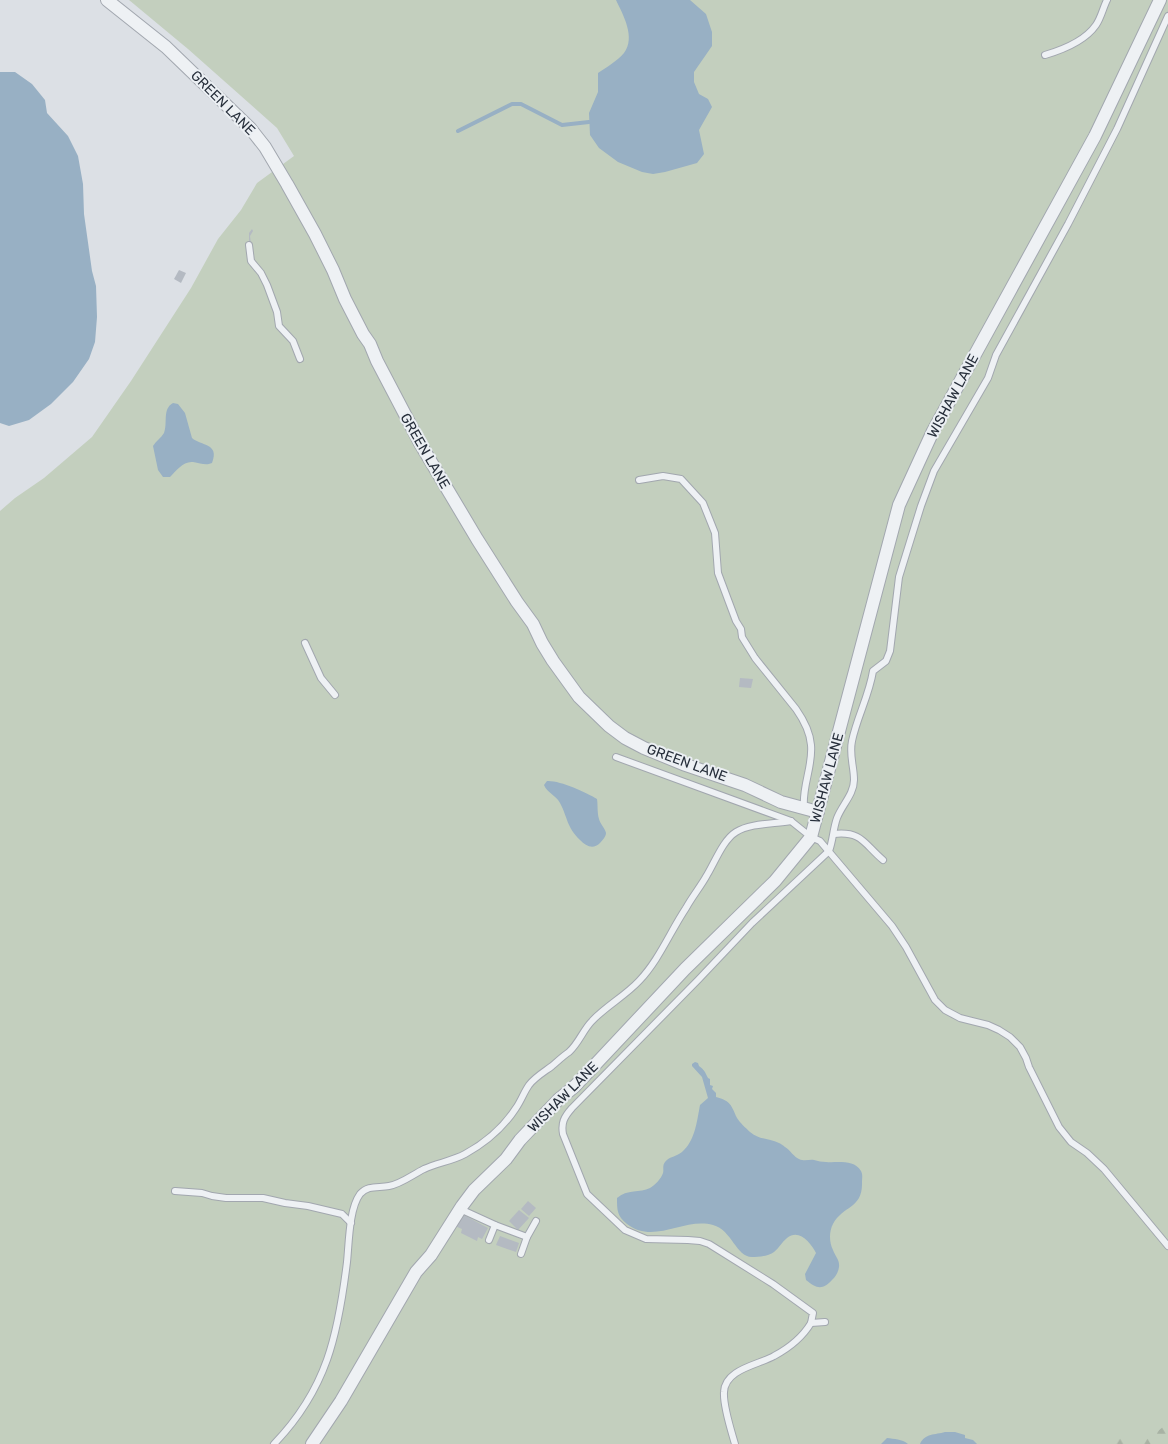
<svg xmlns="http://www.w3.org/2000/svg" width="1168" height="1444" viewBox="0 0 1168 1444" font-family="Rubik,sans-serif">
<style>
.green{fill:#c3cfbe}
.forest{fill:url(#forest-firs)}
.water{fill:#98b0c4}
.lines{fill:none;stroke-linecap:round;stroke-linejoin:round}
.stream{stroke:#98b0c4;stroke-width:4}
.building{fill:#b4bac2}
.service-casing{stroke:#a2a7af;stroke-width:8}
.minor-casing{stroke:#a2a7af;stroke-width:14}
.service{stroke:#eef1f4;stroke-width:6}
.minor{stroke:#eef1f4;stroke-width:12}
.labels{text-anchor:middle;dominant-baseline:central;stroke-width:4;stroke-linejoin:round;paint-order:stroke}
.street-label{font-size:14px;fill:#272f3b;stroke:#ebeff3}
</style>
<defs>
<pattern id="forest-firs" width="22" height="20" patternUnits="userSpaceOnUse" patternTransform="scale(1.25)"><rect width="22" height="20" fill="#c3cfbe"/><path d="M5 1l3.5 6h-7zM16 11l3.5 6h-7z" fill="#a8b2a4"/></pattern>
</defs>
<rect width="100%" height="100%" fill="#dce0e5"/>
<path class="green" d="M129,0H1168V1444H0V511L15,498L44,478L92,437L131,381L191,288L218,239L241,210L257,183L294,156L277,128L188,49Z"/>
<path class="forest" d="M1168,1423V1444H1096L1126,1436L1149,1438Z"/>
<g class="water">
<path d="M616,0H690L706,14L712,32V46L694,72V82L699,94L708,99L712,107L699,130L704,154L697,163L665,172L653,174L642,172L618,162L599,148L590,135L589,113L598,92V73C607,67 617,61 624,53C636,37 623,15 616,0Z"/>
<path d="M0,72H15L32,84L45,100L47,113L68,136L78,156L83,184L84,214L92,271L96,286L97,317L95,342L89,359L73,382L51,404L29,420L9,426L0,423Z"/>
<path d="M173,403L178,404L185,413L192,438C201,446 220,443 212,463C205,466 201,463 193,462C183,461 176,471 170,477H163L158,470L153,446C156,441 161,438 164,433C168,423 162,409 173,403Z"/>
<path d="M547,781C559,780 586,792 597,799C598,805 597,812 599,819C600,824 605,828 606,833C606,836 603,840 600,843C593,850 586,846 580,840C566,826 568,818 560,803C556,795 547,793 544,785Z"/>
<path d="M695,1062L698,1063L699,1066C705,1071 704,1070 708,1078L710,1079V1085L713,1086L712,1089L716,1093V1097C731,1101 731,1105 737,1118C740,1123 746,1128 750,1132C759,1140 769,1138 779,1143C781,1144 783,1145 785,1147C790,1150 794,1157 799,1159C805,1162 809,1159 814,1160C818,1161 822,1162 826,1162C837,1163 854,1159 861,1171C863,1175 862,1178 862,1182C863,1209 843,1205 833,1224C829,1231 829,1242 833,1250C835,1256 840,1260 839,1267C838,1273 836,1276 832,1280C822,1291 816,1288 806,1280L805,1274L816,1253C811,1243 799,1228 787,1238C782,1242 779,1248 774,1252C769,1256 759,1257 752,1257C736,1257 732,1230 713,1225C684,1217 654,1245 627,1224C617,1216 617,1210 617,1198C627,1189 640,1193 650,1188C655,1185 661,1179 663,1173C664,1169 662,1166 665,1162C670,1156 676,1157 682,1152C695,1141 697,1121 700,1105L708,1098L702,1077L692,1066V1064Z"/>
<path d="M945,1432H955L965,1435V1438L973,1440L977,1444H920C925,1433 935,1435 945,1432Z"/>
<path d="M887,1438C894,1439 902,1439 908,1444H881Z"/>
</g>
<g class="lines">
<path class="stream" d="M458,131L512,104H521L562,125L589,122"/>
</g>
<g class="building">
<path d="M252,229L253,231L250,236L251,244H249V233Z"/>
<path d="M179,270L186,273L181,283L174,279Z"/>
<path d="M740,678L753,679L751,688L739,687Z"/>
<path d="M528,1201L536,1208L529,1216L521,1209Z"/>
<path d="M519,1210L529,1218L518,1230L509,1221Z"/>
<path d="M462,1214L488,1228L482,1239L478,1237L477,1241L461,1233L462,1229L455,1226Z"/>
<path d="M500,1236L519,1243L516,1252L496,1245Z"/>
</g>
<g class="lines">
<defs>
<g id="service">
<path d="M1045,55C1062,50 1085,41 1096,25C1101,18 1103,8 1107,0"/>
<path d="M249,245L251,261L261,273L267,285L277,312L279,326L293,341L300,359"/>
<path d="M639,480L663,476L681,479L703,503L715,533L718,573L736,621L741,629L742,637L755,658L796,709C803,719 810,732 811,745C813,766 802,786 804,807"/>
<path d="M305,643L321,678L335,695"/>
<path d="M616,757L791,821L811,837L820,841L892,926L906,947L935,1000L945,1010L960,1018L988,1025L999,1030L1010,1037L1020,1047L1026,1058L1029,1067L1059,1127L1071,1142L1087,1153L1104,1169L1168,1246"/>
<path d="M834,834C862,831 864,844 883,860"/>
<path d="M175,1191L202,1193L212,1196L226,1198H263L285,1203L308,1206L342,1214L351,1223"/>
<path d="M460,1209L495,1225L527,1237"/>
<path d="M489,1240L495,1225"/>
<path d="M521,1254L527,1237L536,1221"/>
<path d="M825,1322L811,1323L813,1313L773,1284L709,1244L700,1241L688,1240L646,1239L625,1230L587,1194L563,1134C561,1123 564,1117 572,1108L698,980L752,923L829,851C833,841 833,829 837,818C842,805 854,794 854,780C854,766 849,755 852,741C857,717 869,696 873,671L886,661L890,651L899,577L921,506L934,471L988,378L996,355L1068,224L1117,129L1168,16"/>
<path d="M274,1444C327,1389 338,1335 347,1262C349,1243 349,1209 360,1194C368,1185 378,1188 389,1186C401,1184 412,1175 424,1169C437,1163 452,1161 465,1154C485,1143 503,1128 516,1108C521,1101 524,1092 529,1085C535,1077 544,1072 552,1066C558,1061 563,1056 569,1052C579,1043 583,1030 592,1021C606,1006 625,996 639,981C659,960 670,932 686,908C692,897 701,886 707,875C715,862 723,840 736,832C750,823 775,824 791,821"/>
<path d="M735,1444C731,1430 723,1406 724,1392C725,1369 758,1365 774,1356C789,1348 802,1338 811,1323"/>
</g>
<g id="minor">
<path d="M107,0L166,47L250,128L265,147L287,184L315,234L333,270L345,299L363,334L370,344L377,361L421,445L477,539L517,602L533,624L542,643L553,661L579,697L609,726L625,738L644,748L683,764L745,785L781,802L818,812"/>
<path d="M312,1444L341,1401L416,1272L431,1255L462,1206L474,1190L506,1159L520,1140L558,1100L575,1086L592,1068L685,969L775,881L811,837L899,505L933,431L1095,136L1160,0"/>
</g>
</defs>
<use href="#service" class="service-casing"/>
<use href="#minor" class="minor-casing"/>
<use href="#service" class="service"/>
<use href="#minor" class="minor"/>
</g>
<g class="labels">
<g class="street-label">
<text transform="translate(223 103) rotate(45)">GREEN LANE</text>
<text transform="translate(953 396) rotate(-62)">WISHAW LANE</text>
<text transform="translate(425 451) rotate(60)">GREEN LANE</text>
<text transform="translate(687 763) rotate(20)">GREEN LANE</text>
<text transform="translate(827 778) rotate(-75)">WISHAW LANE</text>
<text transform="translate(563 1097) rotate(-45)">WISHAW LANE</text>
</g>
</g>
</svg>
